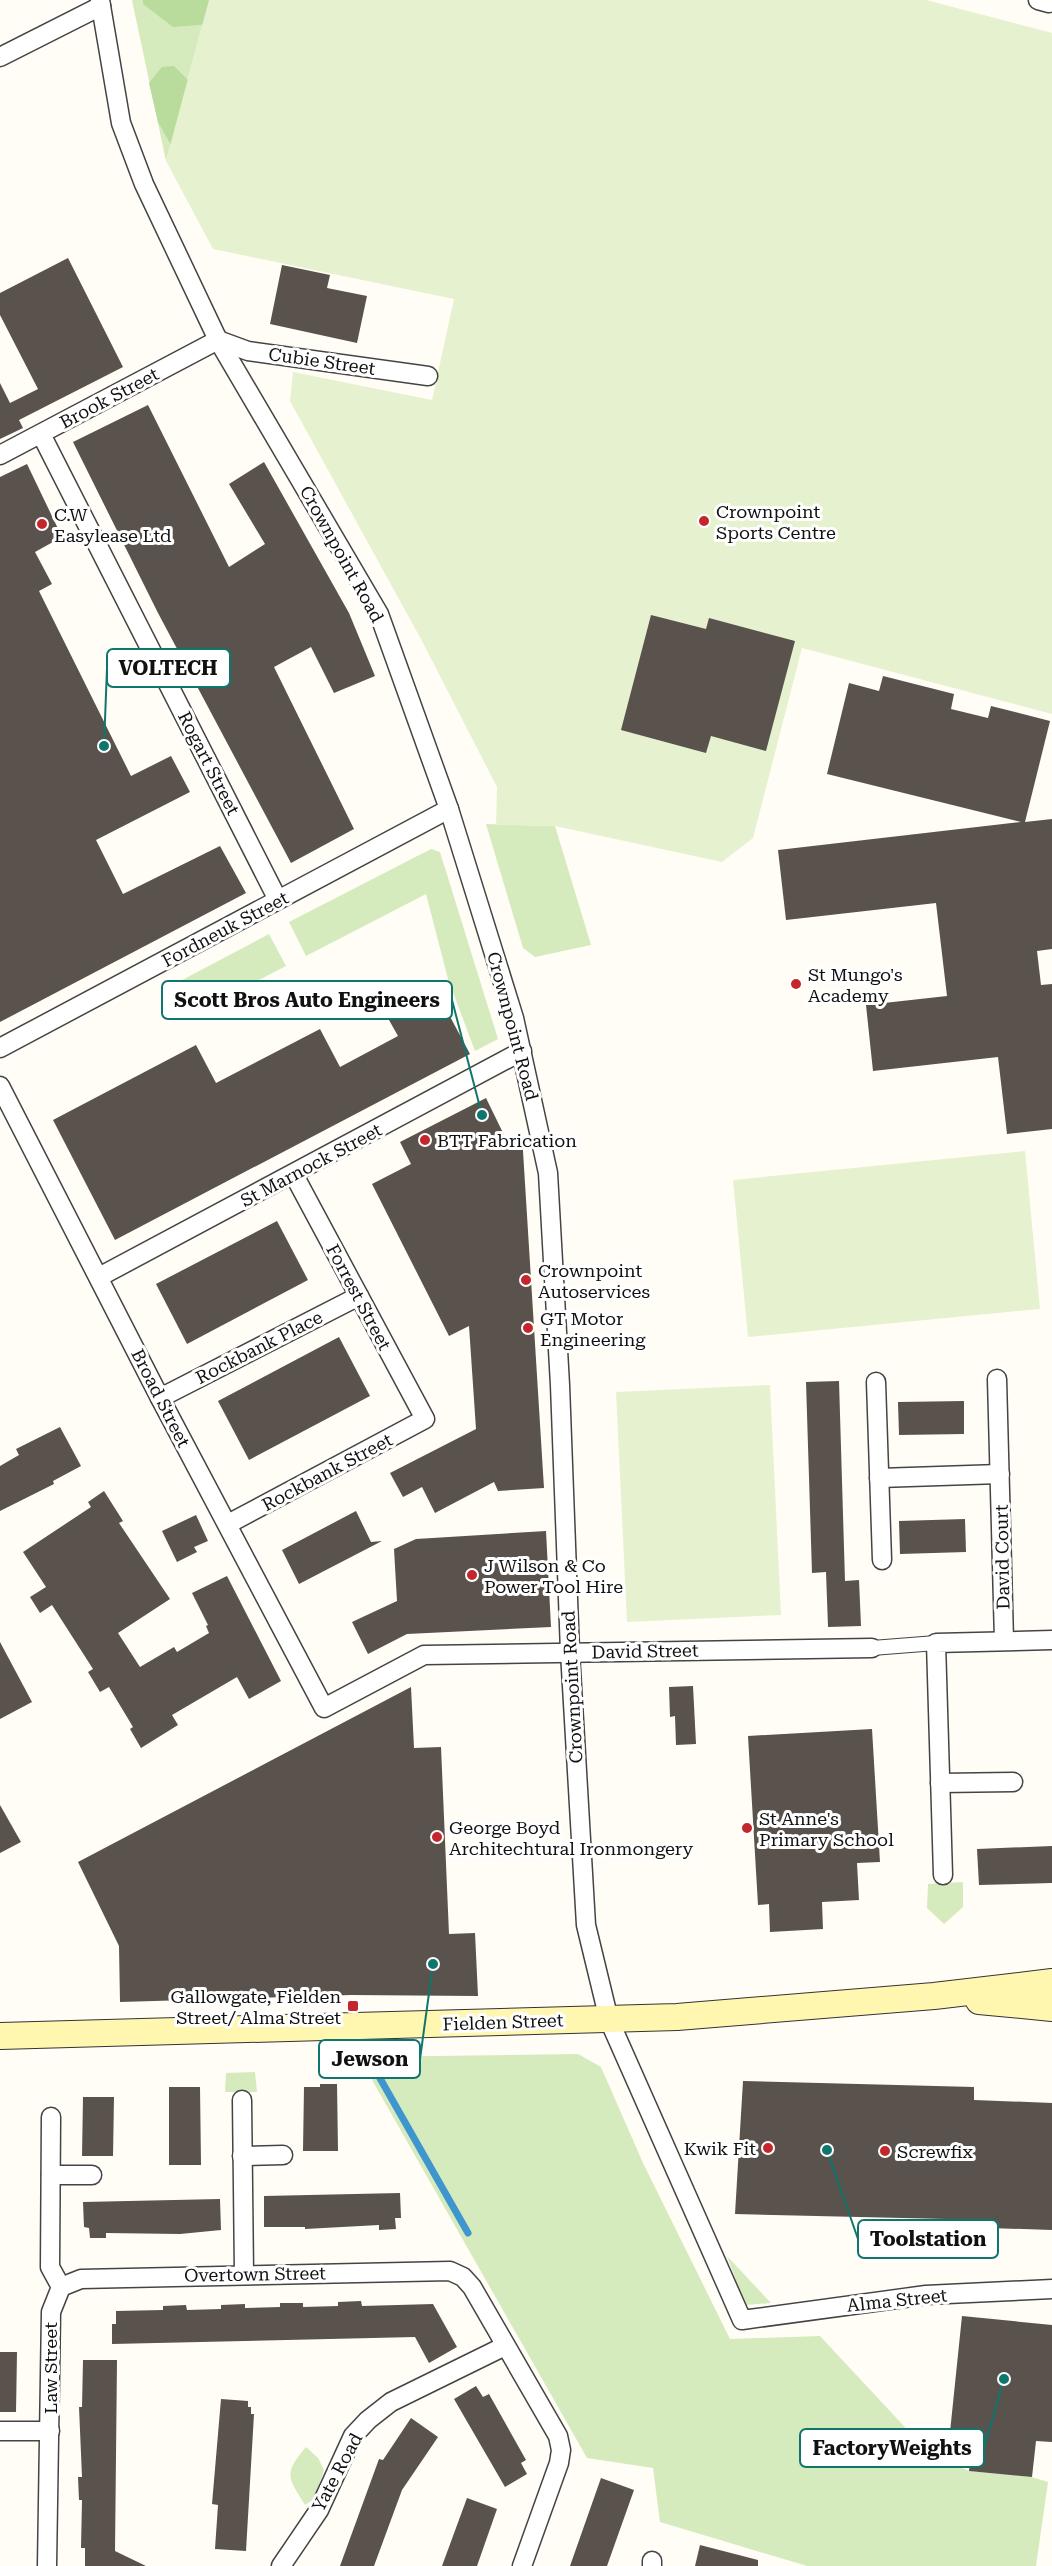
<svg xmlns="http://www.w3.org/2000/svg" width="1052" height="2566" viewBox="0 0 1052 2566" font-family="'Roboto Serif',serif">
<style>
.green{fill:#d5ebbd}
.forest{fill:#b9dc9c}
.pitch{fill:#e6f2cf}
.lines{fill:none;stroke-linecap:round;stroke-linejoin:round}
.stream{stroke:#3f96cf;stroke-width:7}
.building{fill:#5a524d}
.pedestrian-casing{stroke:#444;stroke-width:16}
.minor-casing{stroke:#444;stroke-width:21}
.secondary-casing{stroke:#333;stroke-width:28}
.pedestrian{stroke:#fff;stroke-width:14}
.minor{stroke:#fff;stroke-width:18}
.secondary{stroke:#fff6b0;stroke-width:26}
.poi-dot{fill:#c4262e;stroke:#fff;stroke-width:2}
.labels{text-anchor:middle;dominant-baseline:central;stroke-width:6;stroke-linejoin:round;paint-order:stroke}
.street-label{font-size:18px;fill:#111;stroke:#fff}
.poi-label{font-size:18px;fill:#111;stroke:#fff;text-anchor:start}
.leader{fill:none;stroke:#0f766e;stroke-width:2}
.callout-dot{fill:#0f766e;stroke:#fff;stroke-width:2}
.callout{fill:#fff;stroke:#0f766e;stroke-width:2}
.callout-label{font-size:20px;text-anchor:middle;font-weight:bold;fill:#111}
</style>
<rect width="100%" height="100%" fill="#fffdf5"/>
<g class="green">
<path d="M132,0H209L166,161Z"/>
<path d="M486,824L555,826L591,945L535,957L523,948Z"/>
<path d="M431,849L440,852L498,1039L475,1051L448,979L426,894L306,956L289,922Z"/>
<path d="M269,934L286,966L183,1019L167,988Z"/>
<path d="M963,1882V1907L944,1924L927,1908L928,1884Z"/>
<path d="M578,2054L601,2067L643,2163L730,2339L820,2336L929,2453L969,2471L1032,2477L1048,2482L1036,2566H807L660,2522L653,2468L587,2458L359,2057Z"/>
<path d="M255,2072L257,2092H225L226,2073Z"/>
<path d="M727,2256L771,2303L745,2305Z"/>
<path d="M306,2447L318,2458L324,2470L314,2499L305,2505C288,2477 283,2474 306,2447Z"/>
</g>
<path class="forest" d="M143,0H252L185,170L158,122L149,83L162,67L174,66L188,80L211,24L173,27L143,4Z"/>
<g class="pitch">
<path d="M209,0H926L1052,33V714L802,648L753,838L722,862L555,826L496,825L497,787L422,641L290,401L293,372L432,400L454,299L213,249L166,161Z"/>
<path d="M1025,1151L1040,1309L748,1337L733,1180Z"/>
<path d="M770,1385L781,1615L627,1622L616,1392Z"/>
</g>
<g class="lines">
<path class="stream" d="M373,2066L468,2233"/>
</g>
<g class="building">
<path d="M68,258L123,367L19,420L23,428L0,439V383L10,403L38,389L0,315V293Z"/>
<path d="M282,265L330,275L327,288L367,296L357,343L270,324Z"/>
<path d="M148,405L229,567L265,544L229,484L264,462L349,613L375,676L334,693L311,647L274,667L354,829L291,863L158,613L73,442Z"/>
<path d="M27,464L62,537L35,552L52,584L39,591L131,776L171,756L190,792L96,840L123,894L220,846L246,893L0,1022V477Z"/>
<path d="M651,615L706,629L709,618L795,641L766,751L711,736L706,753L621,730Z"/>
<path d="M883,676L954,694L951,709L988,718L991,706L1050,721L1025,822L1052,819V949L1037,951L1041,985L1052,984V1129L1007,1134L998,1057L873,1071L866,1005L947,996L936,903L786,920L778,850L1021,822L827,774L849,683L879,691Z"/>
<path d="M438,994L470,1054L115,1240L53,1120L196,1045L216,1083L320,1029L340,1067L398,1036L389,1020Z"/>
<path d="M486,1098L505,1137L522,1135L544,1488L498,1491L494,1482L435,1513L422,1487L403,1497L390,1473L476,1429L469,1326L449,1336L372,1184L411,1164L400,1142Z"/>
<path d="M277,1221L308,1280L187,1344L156,1284Z"/>
<path d="M339,1337L370,1396L249,1460L218,1401Z"/>
<path d="M839,1381L845,1581L859,1580L861,1626L828,1627L826,1572L812,1573L806,1382Z"/>
<path d="M964,1401V1434L899,1435L898,1402Z"/>
<path d="M60,1427L81,1466L53,1481L54,1484L0,1511V1466L19,1455L16,1449Z"/>
<path d="M104,1491L123,1521L119,1523L170,1599L118,1633L140,1667L174,1647L177,1652L209,1633L206,1626L208,1625L192,1593L227,1576L281,1681L249,1699L237,1677L172,1715L178,1725L141,1748L130,1729L133,1727L109,1687L100,1692L88,1672L93,1669L52,1605L40,1613L30,1597L46,1587L23,1552L91,1507L88,1502Z"/>
<path d="M356,1511L371,1542L382,1541L299,1584L282,1550Z"/>
<path d="M196,1515L208,1541L194,1547L197,1552L177,1562L162,1531Z"/>
<path d="M965,1519L966,1552L900,1554L899,1521Z"/>
<path d="M546,1531L551,1627L407,1634L368,1654L352,1622L397,1601L394,1549L416,1539Z"/>
<path d="M0,1642L32,1702L0,1719Z"/>
<path d="M693,1686L696,1744L676,1745L675,1716L670,1717L669,1687Z"/>
<path d="M411,1687L414,1748L441,1747L449,1934L475,1933L478,1996L351,1995L120,2002L119,1946L78,1862Z"/>
<path d="M872,1729L880,1862L857,1863L859,1900L822,1902L823,1929L770,1932L769,1904L758,1905L748,1736Z"/>
<path d="M0,1805L21,1842L0,1853Z"/>
<path d="M1052,1846V1883L979,1885L977,1849Z"/>
<path d="M743,2081L974,2087V2100L1052,2103V2230L989,2228V2220L735,2214Z"/>
<path d="M320,2084H337L338,2151H303L304,2087H320Z"/>
<path d="M169,2087H200L201,2165H169Z"/>
<path d="M83,2097H114L113,2156H82Z"/>
<path d="M400,2193L401,2218H395L396,2229L379,2230V2225L305,2229V2227H264V2196Z"/>
<path d="M220,2199L221,2230L180,2234L106,2233V2238H90L89,2228L84,2227L83,2202Z"/>
<path d="M361,2301L362,2306L433,2304L457,2347L429,2363L415,2337L112,2344V2324H116V2311L163,2310V2306L186,2305L187,2310L221,2309V2305L245,2304V2308L280,2307V2303H303V2307L338,2306V2302Z"/>
<path d="M962,2316L1052,2325V2442L1036,2441L1032,2477L969,2471L973,2434L950,2432Z"/>
<path d="M0,2352H17L16,2412H0Z"/>
<path d="M83,2360H117L115,2551L146,2566H85V2548H81L82,2500H79L78,2477H82L79,2407H82Z"/>
<path d="M476,2386L483,2397L489,2394L526,2460L521,2463L527,2474L505,2487L454,2399Z"/>
<path d="M221,2399L248,2401V2407H251V2414H254L246,2551L215,2549L218,2505L212,2504Z"/>
<path d="M411,2418L438,2437L402,2490L374,2566H340L379,2459L383,2460Z"/>
<path d="M601,2478L634,2490L607,2566H570Z"/>
<path d="M467,2498L497,2509L477,2566H442Z"/>
<path d="M700,2545L758,2560V2566H695Z"/>
</g>
<g class="lines">
<defs>
<path id="pedestrian" d="M872,1648L936,1643"/>
<g id="minor">
<path d="M100,0L121,123L144,184L218,340L379,614L449,809L514,1018L548,1173L560,1385L570,1652L586,1925L609,2020L742,2320L926,2295L1052,2289"/>
<path d="M1038,0L1049,3"/>
<path d="M0,57L101,6"/>
<path d="M41,434L278,900"/>
<path d="M0,455L218,340L248,351L428,376"/>
<path d="M0,1048L449,809"/>
<path d="M0,1086L160,1398L324,1708L424,1655L872,1648"/>
<path d="M99,1277L522,1051"/>
<path d="M997,1379L1004,1640"/>
<path d="M876,1382L882,1560"/>
<path d="M160,1398L359,1296"/>
<path d="M879,1478L1000,1474"/>
<path d="M228,1524L425,1419L294,1175"/>
<path d="M940,1783L1013,1782"/>
<path d="M943,1875L936,1643L1052,1640"/>
<path d="M242,2100L244,2274"/>
<path d="M242,2156L283,2155"/>
<path d="M51,2175H92"/>
<path d="M61,2287L81,2279L450,2271L463,2277L472,2287L558,2436L561,2450L559,2463L522,2566"/>
<path d="M0,2431H50"/>
<path d="M652,2561V2566"/>
<path d="M47,2566L51,2312L61,2287L50,2267L51,2117"/>
<path d="M281,2566L319,2510L353,2436L368,2420L391,2402L505,2346"/>
</g>
<g id="secondary">
<path d="M979,2001L1052,2008"/>
<path d="M0,2036L677,2017L934,1996L1052,1982"/>
</g>
</defs>
<use href="#pedestrian" class="pedestrian-casing"/>
<use href="#minor" class="minor-casing"/>
<use href="#secondary" class="secondary-casing"/>
<use href="#pedestrian" class="pedestrian"/>
<use href="#minor" class="minor"/>
<use href="#secondary" class="secondary"/>
</g>
<g class="poi-dot">
<circle cx="704" cy="521" r="6"/>
<circle cx="42" cy="524" r="6"/>
<circle cx="796" cy="984" r="6"/>
<circle cx="425" cy="1140" r="6"/>
<circle cx="526" cy="1280" r="6"/>
<circle cx="528" cy="1328" r="6"/>
<circle cx="472" cy="1575" r="6"/>
<circle cx="747" cy="1828" r="6"/>
<circle cx="437" cy="1837" r="6"/>
<rect x="347" y="2000" width="12" height="12" rx="3"/>
<circle cx="768" cy="2148" r="6"/>
<circle cx="885" cy="2151" r="6"/>
</g>
<g class="labels">
<g class="street-label">
<text transform="translate(322 361) rotate(8)">Cubie Street</text>
<text transform="translate(109 398) rotate(-28)">Brook Street</text>
<text transform="translate(342 554) rotate(61)">Crownpoint Road</text>
<text transform="translate(209 763) rotate(63)">Rogart Street</text>
<text transform="translate(225 929) rotate(-28)">Fordneuk Street</text>
<text transform="translate(513 1026) rotate(75)">Crownpoint Road</text>
<text transform="translate(311 1165) rotate(-28)">St Marnock Street</text>
<text transform="translate(359 1297) rotate(62)">Forrest Street</text>
<text transform="translate(259 1347) rotate(-27)">Rockbank Place</text>
<text transform="translate(161 1398) rotate(63)">Broad Street</text>
<text transform="translate(327 1472) rotate(-28)">Rockbank Street</text>
<text transform="translate(1002 1557) rotate(-91)">David Court</text>
<text transform="translate(645 1651) rotate(-1)">David Street</text>
<text transform="translate(572 1687) rotate(-93)">Crownpoint Road</text>
<text transform="translate(503 2022) rotate(-2)">Fielden Street</text>
<text transform="translate(255 2274) rotate(-1)">Overtown Street</text>
<text transform="translate(897 2300) rotate(-6)">Alma Street</text>
<text transform="translate(50 2368) rotate(-90)">Law Street</text>
<text transform="translate(337 2472) rotate(-62)">Yate Road</text>
</g>
<g class="poi-label">
<text x="716" y="511">Crownpoint<tspan x="716" dy="21">Sports Centre</tspan></text>
<text x="54" y="514">C.W<tspan x="54" dy="21">Easylease Ltd</tspan></text>
<text x="808" y="974">St Mungo's<tspan x="808" dy="21">Academy</tspan></text>
<text x="437" y="1140">BTT Fabrication</text>
<text x="538" y="1270">Crownpoint<tspan x="538" dy="21">Autoservices</tspan></text>
<text x="540" y="1318">GT Motor<tspan x="540" dy="21">Engineering</tspan></text>
<text x="484" y="1565">J Wilson &amp; Co<tspan x="484" dy="21">Power Tool Hire</tspan></text>
<text x="759" y="1818">St Anne's<tspan x="759" dy="21">Primary School</tspan></text>
<text x="449" y="1827">George Boyd<tspan x="449" dy="21">Architechtural Ironmongery</tspan></text>
<text x="341" y="1996" text-anchor="end">Gallowgate, Fielden<tspan x="341" dy="21">Street/ Alma Street</tspan></text>
<text x="756" y="2148" text-anchor="end">Kwik Fit</text>
<text x="897" y="2151">Screwfix</text>
</g>
</g>
<path class="leader" d="M104 746L107 668M482 1115L452 1000M433 1964L420 2059M827 2150L858 2239M1004 2379L984 2448"/>
<g class="callout-dot">
<circle cx="104" cy="746" r="6"/>
<circle cx="482" cy="1115" r="6"/>
<circle cx="433" cy="1964" r="6"/>
<circle cx="827" cy="2150" r="6"/>
<circle cx="1004" cy="2379" r="6"/>
</g>
<g class="callout">
<rect x="107" y="649" width="123" height="38" rx="6"/>
<rect x="162" y="981" width="290" height="38" rx="6"/>
<rect x="319" y="2040" width="101" height="38" rx="6"/>
<rect x="858" y="2220" width="140" height="38" rx="6"/>
<rect x="800" y="2429" width="184" height="38" rx="6"/>
</g>
<g class="callout-label">
<text x="168" y="675">VOLTECH</text>
<text x="307" y="1007">Scott Bros Auto Engineers</text>
<text x="370" y="2066">Jewson</text>
<text x="928" y="2246">Toolstation</text>
<text x="892" y="2455">FactoryWeights</text>
</g>
</svg>
